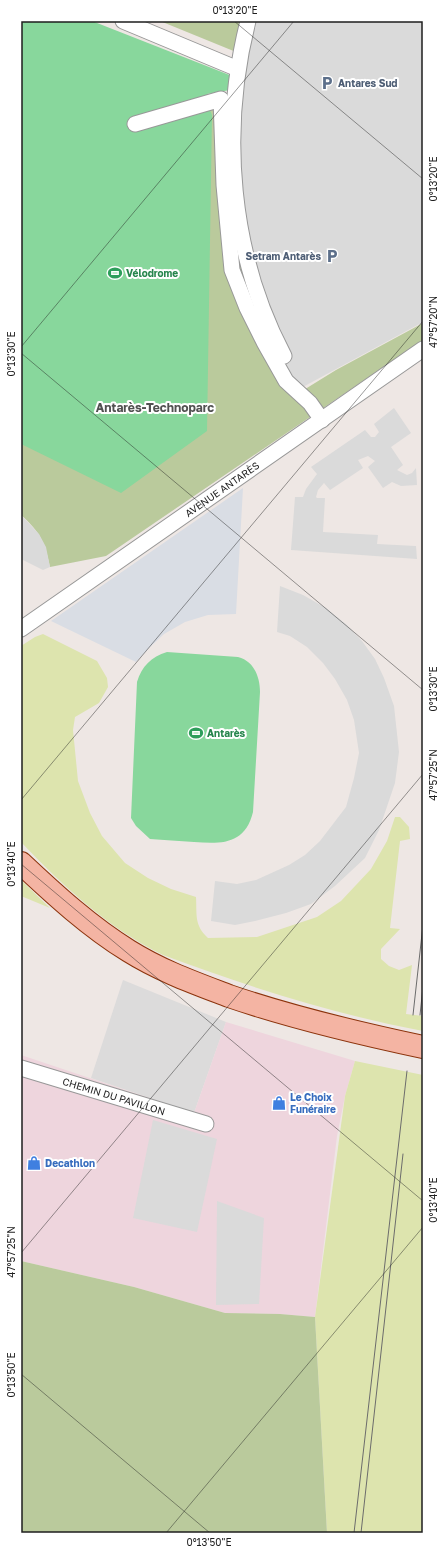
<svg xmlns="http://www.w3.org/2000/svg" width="444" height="1554" viewBox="0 0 444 1554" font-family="'Golos Text',sans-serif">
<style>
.residential{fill:#dcdbdb}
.commercial{fill:#eed5dd}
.grass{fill:#dde4ae}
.forest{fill:#baca9c}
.pitch{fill:#88d79c}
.parking{fill:#dadada}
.plaza{fill:#d9dde4}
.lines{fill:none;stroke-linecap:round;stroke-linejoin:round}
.minor-casing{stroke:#989898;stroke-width:17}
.primary-casing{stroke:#8c330c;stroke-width:24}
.minor{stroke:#fff;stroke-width:15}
.primary{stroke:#f4b4a3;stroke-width:22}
.tram{stroke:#6c6c6c;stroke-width:1}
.ticks{fill:none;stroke:#1e1e1e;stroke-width:1;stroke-opacity:0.45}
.labels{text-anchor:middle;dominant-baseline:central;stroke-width:4;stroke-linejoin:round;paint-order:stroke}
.service-label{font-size:10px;font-weight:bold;fill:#4e5e75;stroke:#fff;text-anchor:start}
.leisure-label{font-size:10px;font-weight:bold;fill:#27864d;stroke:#fff;text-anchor:start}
.street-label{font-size:10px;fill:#1e1e1e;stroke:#fff}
.shop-label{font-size:10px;font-weight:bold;fill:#366cbe;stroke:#fff;text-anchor:start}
.quarter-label{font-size:12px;font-weight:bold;fill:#515151;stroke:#fff}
.neatline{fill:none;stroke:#1e1e1e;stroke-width:1.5}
.ticks-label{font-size:10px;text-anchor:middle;fill:#1e1e1e}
</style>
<rect width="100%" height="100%" fill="#eee7e4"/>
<path class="residential" d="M123,980L226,1022L194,1113L91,1078Z"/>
<path class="commercial" d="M226,1022L355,1061L345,1096L337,1136L315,1317L280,1314L225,1313L134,1287L21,1261V1055L194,1113Z"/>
<g class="grass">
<path d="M43,634L97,661L107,678L108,687L99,703L75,717L73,730L78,781L90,813L102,836L125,863L148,878L171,889L196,897C197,915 194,925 208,938L257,937L317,917L341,901L371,869L387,841L395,817H400L409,827L410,839L400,841L390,928L400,929L381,949V959L389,966L399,970L412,965L406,1014L423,1016V1031C333,1014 249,987 163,955C108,928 63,886 21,842V646L35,637Z"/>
<path d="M21,880L50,908L21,896Z"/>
<path d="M355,1061L423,1075V1533H327L315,1317L345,1096Z"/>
</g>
<g class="forest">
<path d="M160,21H243L236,52Z"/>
<path d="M218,106L302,391L336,370L423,323V340L106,556L50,567C45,542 40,532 21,515V321L155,138Z"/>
<path d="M21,1261L134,1287L225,1313L280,1314L315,1317L327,1533H21Z"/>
</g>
<g class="pitch">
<path d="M21,21H92L232,76L230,90L207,94L209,108L212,115L207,431L121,493L21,444Z"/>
<path d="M167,652L238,657C254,661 260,677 260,692L253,812C245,845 221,844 194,842C179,841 164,840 150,839L136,826L131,818L137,682C142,666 151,657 167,652Z"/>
</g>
<g class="parking">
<path d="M243,21H423V322L301,388L281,365L257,316L229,94Z"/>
<path d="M394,408L411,433L391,447L403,465L397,470L407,475L412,473L416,468L417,485L401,486L392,482L383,488L368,467L375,461L368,456L358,460L363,468L330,490L324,483L318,490L316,497L317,498H325L323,532L378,535L377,544L416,546L417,559L291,550L295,497H303L306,489L317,474L311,467L365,430L371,437H375L379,432L374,424Z"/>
<path d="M21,515L39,534L46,547L50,567L43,570L21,559Z"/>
<path d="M280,586L303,595L326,608L347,625L362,641L375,659L384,678L394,706L399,752L395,783L379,830L365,858L335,886L311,904L286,913L255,921L235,925L211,921L215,881L237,884L256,880L289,865L305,855L320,841L346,807L354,778L359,753L354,720L347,700L335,679L323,663L307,647L290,636L277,632Z"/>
<path d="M153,1120L217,1139L197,1232L133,1218Z"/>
<path d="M217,1201L264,1218L259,1304L216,1305Z"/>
</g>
<path class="plaza" d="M243,488L236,614L208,615L185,622L164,634L149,648L136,662L51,621Z"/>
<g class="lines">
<defs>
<g id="minor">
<path d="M123,21L238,69"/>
<path d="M248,21C220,132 230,254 284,356"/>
<path d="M135,124L221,99L224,185L232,270L247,308L264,342L286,381L310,403L322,420"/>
<path id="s1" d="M21,629L423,349"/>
<path id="s2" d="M21,1068L206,1124"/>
</g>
<path id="primary" d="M21,863C55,895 90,927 129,951C161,971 195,983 229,996C293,1018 357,1033 423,1047"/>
</defs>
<use href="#minor" class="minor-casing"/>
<use href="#primary" class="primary-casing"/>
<use href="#minor" class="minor"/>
<use href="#primary" class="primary"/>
<g class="tram">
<path d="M413,1015L423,925"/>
<path d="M420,1015L423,987"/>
<path d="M354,1533L407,1071"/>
<path d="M361,1533L403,1154"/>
</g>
</g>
<path class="ticks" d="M234,21L423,179M21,347L294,21M21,353L423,690M21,800L423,321M21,864L423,1201M21,1253L423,774M21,1374L210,1533M166,1533L423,1227"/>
<defs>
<symbol id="parking-bare" viewBox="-9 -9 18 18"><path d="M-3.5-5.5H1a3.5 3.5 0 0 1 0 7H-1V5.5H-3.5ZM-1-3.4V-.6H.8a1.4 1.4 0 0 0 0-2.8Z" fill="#5c6f8a" stroke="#fff" stroke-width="2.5" paint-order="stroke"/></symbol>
<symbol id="stadium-bare" viewBox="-9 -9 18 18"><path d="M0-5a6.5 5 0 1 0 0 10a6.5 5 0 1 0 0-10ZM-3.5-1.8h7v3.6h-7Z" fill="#2e9e5b" stroke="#fff" stroke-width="2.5" paint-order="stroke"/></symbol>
<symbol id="shop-bare" viewBox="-9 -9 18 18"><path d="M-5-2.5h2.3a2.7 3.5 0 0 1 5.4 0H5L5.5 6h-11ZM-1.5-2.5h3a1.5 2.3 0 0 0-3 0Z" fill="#3f7fe0" stroke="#fff" stroke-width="2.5" paint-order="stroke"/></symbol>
</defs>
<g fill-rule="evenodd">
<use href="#parking-bare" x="317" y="73" width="20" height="20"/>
<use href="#parking-bare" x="322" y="246" width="20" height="20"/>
<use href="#stadium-bare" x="105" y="263" width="20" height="20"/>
<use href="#stadium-bare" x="186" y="723" width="20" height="20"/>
<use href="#shop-bare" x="269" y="1093" width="20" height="20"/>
<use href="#shop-bare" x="24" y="1153" width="20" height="20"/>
</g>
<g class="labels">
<g class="service-label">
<text x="338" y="83">Antares Sud</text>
<text x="321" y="256" text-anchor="end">Setram Antarès</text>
</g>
<g class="leisure-label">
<text x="126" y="273">Vélodrome</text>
<text x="207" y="733">Antarès</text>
</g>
<g class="street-label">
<text stroke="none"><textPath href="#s1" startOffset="245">AVENUE ANTARÈS</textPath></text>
<text stroke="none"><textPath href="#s2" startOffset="97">CHEMIN DU PAVILLON</textPath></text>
</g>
<g class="shop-label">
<text x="290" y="1097">Le Choix<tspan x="290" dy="12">Funéraire</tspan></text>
<text x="45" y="1163">Decathlon</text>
</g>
<g class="quarter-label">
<text x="155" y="407">Antarès-Technoparc</text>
</g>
</g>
<rect width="444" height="1554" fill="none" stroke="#ffffff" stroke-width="44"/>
<rect x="22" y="22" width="400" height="1510" class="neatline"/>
<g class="ticks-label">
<text x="235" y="14">0°13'20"E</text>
<text transform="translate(433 179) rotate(-90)" y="4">0°13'20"E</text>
<text transform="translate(433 322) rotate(-90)" y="4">47°57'20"N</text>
<text transform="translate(11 354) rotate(-90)" y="4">0°13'30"E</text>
<text transform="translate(433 689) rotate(-90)" y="4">0°13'30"E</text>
<text transform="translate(433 775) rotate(-90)" y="4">47°57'25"N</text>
<text transform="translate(11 864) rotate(-90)" y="4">0°13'40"E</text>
<text transform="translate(433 1200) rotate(-90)" y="4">0°13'40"E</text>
<text transform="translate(11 1252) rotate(-90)" y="4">47°57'25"N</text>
<text transform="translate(11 1375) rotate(-90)" y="4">0°13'50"E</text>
<text x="209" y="1546">0°13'50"E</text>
</g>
</svg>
